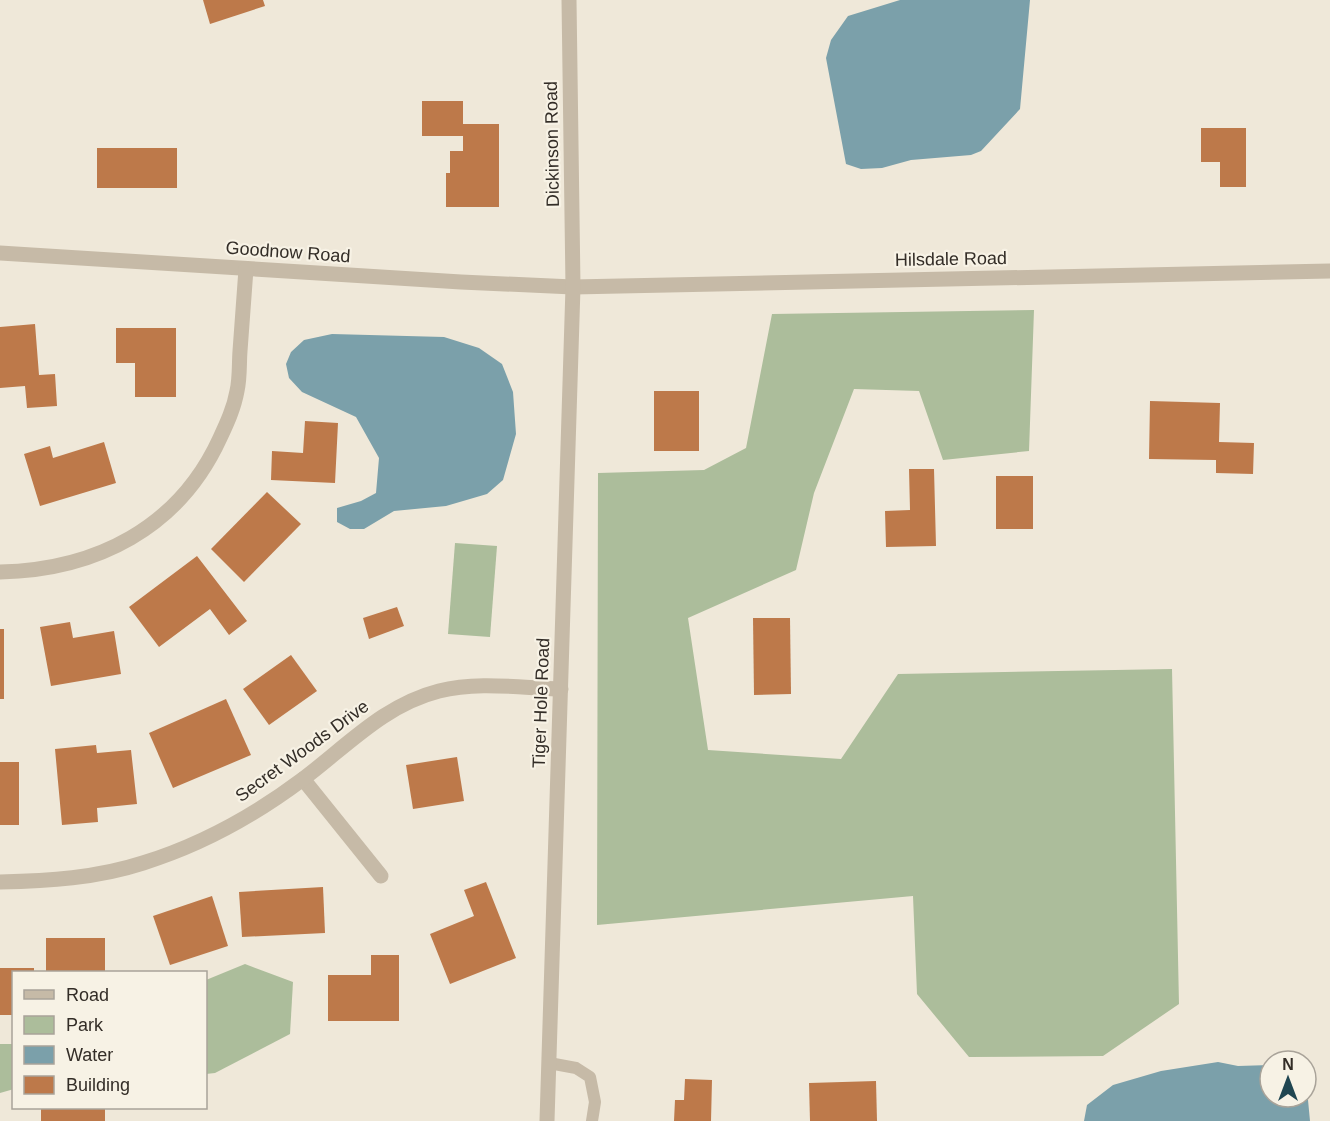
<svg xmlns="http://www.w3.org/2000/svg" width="1330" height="1121" viewBox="0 0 1330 1121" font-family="Arial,sans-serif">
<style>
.green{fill:#acbd9b}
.water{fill:#7ba0aa}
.building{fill:#bd794a}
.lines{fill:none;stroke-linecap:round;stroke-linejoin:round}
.service{stroke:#c6baa7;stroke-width:12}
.minor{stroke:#c6baa7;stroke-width:15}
.labels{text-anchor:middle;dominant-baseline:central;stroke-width:4.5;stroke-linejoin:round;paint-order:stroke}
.street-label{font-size:18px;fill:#332d27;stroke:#f7f2e5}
</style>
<rect width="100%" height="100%" fill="#efe8d9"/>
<g class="green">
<path d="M1034,310L1029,451L943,460L919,391L854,389L814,493L796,570L688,618L708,750L841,759L898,674L1172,669L1179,1004L1103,1056L969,1057L917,994L913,896L597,925L598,473L704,470L746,448L772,314Z"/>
<path d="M455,543L497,546L490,637L448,634Z"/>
<path d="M245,964L293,982L290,1034L215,1073L206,1074V980Z"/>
<path d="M0,1044H13L14,1089L0,1093Z"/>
</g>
<g class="water">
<path d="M900,0H1030L1020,109L981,151L971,155L911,160L882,168L861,169L846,164L826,58L831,40L848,16Z"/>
<path d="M332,334L444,337L479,348L502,364L513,392L516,434L503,480L487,494L446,506L394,511L364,529H350L337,522V508L361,501L376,493L379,458L356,417L302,392L289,378L286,364L291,352L304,340Z"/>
<path d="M1218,1062L1238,1066L1270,1065V1097H1306V1079L1310,1121H1084L1087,1105L1113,1085L1161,1071Z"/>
</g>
<g class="building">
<path d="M203,0H263L265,6L210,24Z"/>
<path d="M422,101H463V124H499V207H446V173H450V151H463V136H422Z"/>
<path d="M1201,128H1246V187H1220V162H1201Z"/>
<rect x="97" y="148" width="80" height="40"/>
<path d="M35,324L39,375L55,374L57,406L27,408L25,386L0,388V327Z"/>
<path d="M116,328H176V397H135V363H116Z"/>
<rect x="654" y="391" width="45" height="60"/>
<path d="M1150,401L1220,403L1219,442L1254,443L1253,474L1216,473V460L1149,459Z"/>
<path d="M305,421L338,423L335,483L271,480L272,451L303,453Z"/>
<path d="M104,442L116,483L40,506L24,454L50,446L53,458Z"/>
<path d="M909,469H934L936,546L886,547L885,511L910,510Z"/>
<rect x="996" y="476" width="37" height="53"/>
<path d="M267,492L301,524L244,582L211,549Z"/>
<path d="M197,556L247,621L229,635L210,609L159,647L129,607Z"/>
<path d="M397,607L404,626L369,639L363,618Z"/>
<path d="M753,618H790L791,694L754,695Z"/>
<path d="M70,622L73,638L114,631L121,674L51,686L40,627Z"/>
<rect x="0" y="629" width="4" height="70"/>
<path d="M291,655L317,691L269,725L243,689Z"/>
<path d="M226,699L251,755L173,788L149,733Z"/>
<path d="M96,745L97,753L131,750L137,804L97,808L98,822L62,825L55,749Z"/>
<path d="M457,757L464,801L413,809L406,765Z"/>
<rect x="0" y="762" width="19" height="63"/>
<path d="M486,882L516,958L450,984L430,934L474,916L464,890Z"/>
<path d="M323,887L325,933L242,937L239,892Z"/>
<path d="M212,896L228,946L170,965L153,916Z"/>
<rect x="46" y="938" width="59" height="34"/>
<path d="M371,955H399V1021H328V975H371Z"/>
<path d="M0,968H34V972H14V1015H0Z"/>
<path d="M685,1079L712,1080L711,1121H674L675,1100H684Z"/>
<path d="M876,1081L877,1121H810L809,1083Z"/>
<rect x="41" y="1108" width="64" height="13"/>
</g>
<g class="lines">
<path class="service" d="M549,1063L576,1068L590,1077L595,1102L592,1121"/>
<g class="minor">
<path d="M0,253L461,282L573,287L1330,271"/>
<path d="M0,572C96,570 179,528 220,438C227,423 234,408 237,391C240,378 239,364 240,351C242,323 244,296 246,269"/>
<path d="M303,779L381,876"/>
<path d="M0,882C48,881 97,878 143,863C201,845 255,815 303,779C347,746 384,705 439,691C478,681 521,688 561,689"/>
<path d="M547,1121L573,287L569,0"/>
</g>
</g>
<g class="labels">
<g class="street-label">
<text transform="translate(552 144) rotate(-91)">Dickinson Road</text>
<text transform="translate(288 252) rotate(4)">Goodnow Road</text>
<text transform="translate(951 259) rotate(-1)">Hilsdale Road</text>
<text transform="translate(541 703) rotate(-88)">Tiger Hole Road</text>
<text transform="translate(302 751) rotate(-36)">Secret Woods Drive</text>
</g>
</g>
<rect x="12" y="971" width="195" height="138" fill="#f7f2e5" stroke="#a9a399" stroke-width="1.5"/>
<rect x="24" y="990" width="30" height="9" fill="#c6baa7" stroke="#a9a399" stroke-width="1.5"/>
<text x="66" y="1001" font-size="18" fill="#332d27">Road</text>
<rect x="24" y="1016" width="30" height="18" fill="#acbd9b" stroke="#a9a399" stroke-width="1.5"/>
<text x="66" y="1031" font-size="18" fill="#332d27">Park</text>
<rect x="24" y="1046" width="30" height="18" fill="#7ba0aa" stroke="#a9a399" stroke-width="1.5"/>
<text x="66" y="1061" font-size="18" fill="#332d27">Water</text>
<rect x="24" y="1076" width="30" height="18" fill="#bd794a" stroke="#a9a399" stroke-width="1.5"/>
<text x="66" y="1091" font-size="18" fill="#332d27">Building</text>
<g transform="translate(1288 1079)"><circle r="28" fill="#f7f2e5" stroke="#a9a399" stroke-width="1.5"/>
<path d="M0-4.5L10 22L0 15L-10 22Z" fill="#204651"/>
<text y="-9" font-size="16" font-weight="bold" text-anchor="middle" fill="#332d27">N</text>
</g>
</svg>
